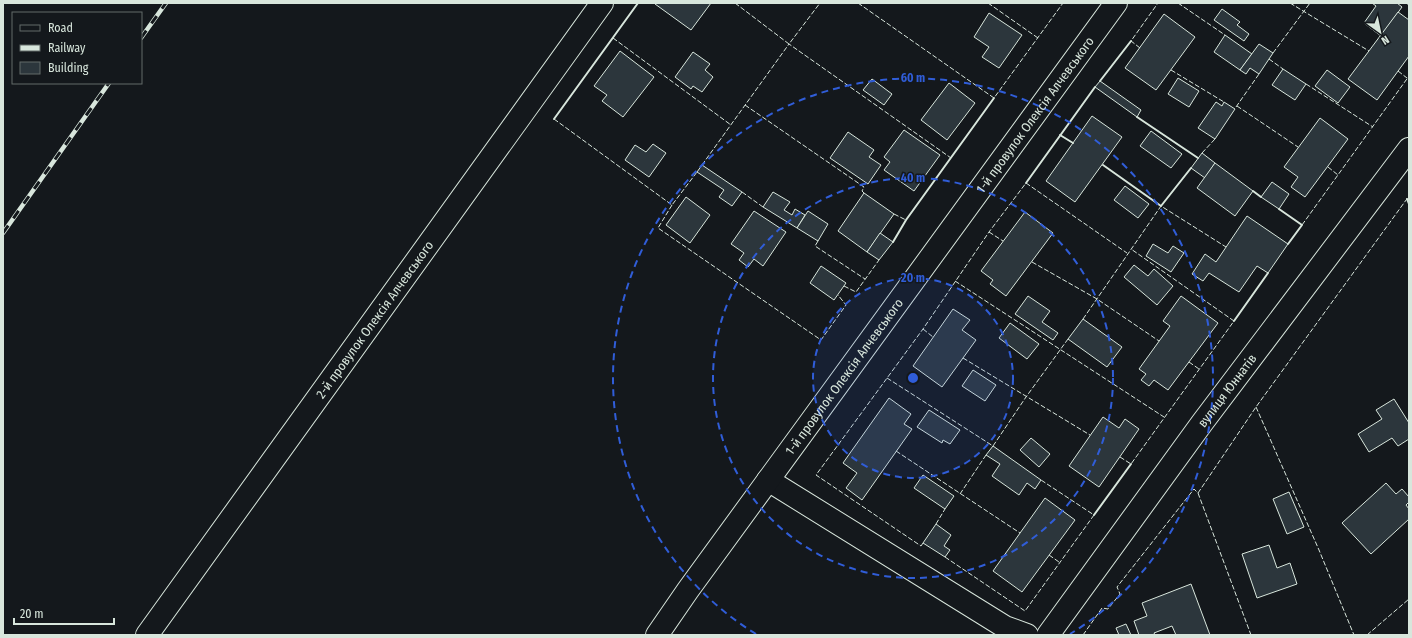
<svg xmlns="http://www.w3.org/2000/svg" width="1412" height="638" viewBox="0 0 1412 638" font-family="'Fira Sans Condensed',sans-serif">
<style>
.building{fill:#2c363c;stroke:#d8e6dc}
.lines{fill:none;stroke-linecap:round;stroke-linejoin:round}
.minor-casing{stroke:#d8e6dc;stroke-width:24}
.minor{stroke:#14181c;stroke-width:22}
.rail-casing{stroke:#d8e6dc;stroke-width:4.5}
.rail{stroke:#14181c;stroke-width:3;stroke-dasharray:9;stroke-linecap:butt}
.fence{stroke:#d8e6dc;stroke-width:1;stroke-dasharray:5 2;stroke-linecap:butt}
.wall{stroke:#d8e6dc;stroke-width:2}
.ring{fill:none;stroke:#305dd8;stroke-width:2;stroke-dasharray:7 5}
.labels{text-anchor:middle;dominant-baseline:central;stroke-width:3;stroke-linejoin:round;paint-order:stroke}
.street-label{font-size:13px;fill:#d8e6dc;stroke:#14181c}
.centre{fill:#305dd8;stroke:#14181c;stroke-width:2}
.ring-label{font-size:12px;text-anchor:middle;font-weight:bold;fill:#305dd8;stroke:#14181c;stroke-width:3;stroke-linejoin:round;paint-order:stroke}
</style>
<rect width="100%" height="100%" fill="#14181c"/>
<g class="building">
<path d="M656,3H711L691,30L655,4Z"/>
<path d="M1372,3H1397L1402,7L1381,36L1364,23L1376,6Z"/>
<path d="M1222,9L1240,22L1237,25L1249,34L1244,41L1214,20Z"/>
<path d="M1398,12L1409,20V56L1377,100L1348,79Z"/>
<path d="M989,13L1022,35L999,68L982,57L989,47L974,37Z"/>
<path d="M1164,14L1195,37L1156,90L1125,68Z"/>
<path d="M1225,35L1252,54L1240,70L1214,52Z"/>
<path d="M1259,44L1273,53L1259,74L1250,68L1246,74L1240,70Z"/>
<path d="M620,51L654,77L623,117L602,101L607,95L594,86Z"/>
<path d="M693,52L710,64L705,70L713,77L702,92L693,86L691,89L675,77Z"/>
<path d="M1283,69L1306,84L1295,100L1272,85Z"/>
<path d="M1327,70L1350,87L1338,103L1315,86Z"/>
<path d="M1178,78L1199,91L1189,107L1168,94Z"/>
<path d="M872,79L892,94L884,105L863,90Z"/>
<path d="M1100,81L1141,110L1137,117L1095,87Z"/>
<path d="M949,83L975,103L947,140L921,120Z"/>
<path d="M1216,102L1222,106L1224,102L1235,109L1215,139L1198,128Z"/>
<path d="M1092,116L1122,137L1075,202L1046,181Z"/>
<path d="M1320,118L1348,139L1305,197L1291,187L1298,177L1284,167Z"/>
<path d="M904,130L940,155L914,191L884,170L890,162L884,157Z"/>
<path d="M1151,131L1182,154L1171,168L1140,146Z"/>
<path d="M848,132L874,150L869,157L881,165L868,184L830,158Z"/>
<path d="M653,144L666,153L649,177L625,160L635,145L646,152Z"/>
<path d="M1202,153L1215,163L1205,178L1191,168Z"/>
<path d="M1215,163L1253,191L1235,216L1197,188Z"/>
<path d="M702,165L742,192L732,206L719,197L724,190L697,172Z"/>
<path d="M1272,182L1289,194L1279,209L1261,197Z"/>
<path d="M1125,186L1149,204L1138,218L1114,200Z"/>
<path d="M773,192L790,202L784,210L792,215L795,209L805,215L797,228L763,207Z"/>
<path d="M864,193L894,214L867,252L838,231Z"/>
<path d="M686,197L710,215L690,243L666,225Z"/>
<path d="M754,211L786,232L763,266L754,259L748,267L739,260L744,253L731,244Z"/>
<path d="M808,211L828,224L818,241L797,228Z"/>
<path d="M1025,212L1053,233L1006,296L990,284L993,280L981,271Z"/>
<path d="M1247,216L1288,244L1268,273L1257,266L1239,292L1209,273L1203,281L1192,274L1205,254L1216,262Z"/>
<path d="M880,233L893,242L879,260L867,252Z"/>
<path d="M1153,244L1168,253L1173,246L1184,253L1171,272L1146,256Z"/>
<path d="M1134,265L1148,276L1154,269L1173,286L1157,305L1124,277Z"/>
<path d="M821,266L846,283L834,300L810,283Z"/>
<path d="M1028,296L1050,311L1042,322L1058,333L1053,340L1015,314Z"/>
<path d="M1181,296L1218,323L1168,390L1154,380L1149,386L1141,380L1146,374L1139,369L1170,326L1163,321Z"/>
<path d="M953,309L970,320L962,330L976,340L942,387L913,366Z"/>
<path d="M1083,319L1122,347L1107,367L1068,339Z"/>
<path d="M1010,323L1039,344L1027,359L999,338Z"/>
<path d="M973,370L996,385L985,401L962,386Z"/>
<path d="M889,398L911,414L904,424L912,429L862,500L846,488L857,473L843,463Z"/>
<path d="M1394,399L1409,423V439L1398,446L1392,438L1369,452L1358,434L1382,419L1376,410Z"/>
<path d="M929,410L960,430L950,444L943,440L942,443L917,427Z"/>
<path d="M1103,417L1119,428L1125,419L1139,429L1099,487L1069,466Z"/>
<path d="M1031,438L1050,454L1039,467L1020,450Z"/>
<path d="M993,446L1041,480L1035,489L1027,483L1019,495L992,476L1000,464L986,455Z"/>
<path d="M923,475L954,496L945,509L914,488Z"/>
<path d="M1386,483L1396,494L1402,489L1409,497V502L1406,505L1409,509V519L1371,554L1342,523Z"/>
<path d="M1289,492L1304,527L1287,534L1273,499Z"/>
<path d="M1045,498L1075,520L1022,592L993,571Z"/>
<path d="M936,524L951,535L944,546L950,550L945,557L923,543Z"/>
<path d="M1269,545L1277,568L1290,563L1297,584L1257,598L1242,554Z"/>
<path d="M1191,584L1210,635H1176L1172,626L1154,633L1155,635H1139L1134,621L1147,616L1142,603Z"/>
<path d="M1126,624L1131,635H1119L1116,628Z"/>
</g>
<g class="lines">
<defs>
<g id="minor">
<path d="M768,480L1005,627L1027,635"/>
<path id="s1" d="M147,635L602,3"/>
<path id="s2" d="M657,635L688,590L1116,3"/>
<path id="s3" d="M1048,635L1202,423L1409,149"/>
</g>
</defs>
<use href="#minor" class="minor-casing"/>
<use href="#minor" class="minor"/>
<defs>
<g id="rail">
<path d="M141,38L166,3"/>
<path d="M3,233L109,83"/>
</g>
</defs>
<use href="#rail" class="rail-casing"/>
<use href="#rail" class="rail"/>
<g class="fence">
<path d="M735,3L789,44L820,3"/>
<path d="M858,3L994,98L1063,3"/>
<path d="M988,3L1038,38"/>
<path d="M1178,3L1225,35"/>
<path d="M1290,3L1369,51"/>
<path d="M1406,3L1409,5"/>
<path d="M613,38L731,125"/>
<path d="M1140,48L1131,41L1158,3"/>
<path d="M1273,53L1310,3"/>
<path d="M1269,59L1283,69"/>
<path d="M1171,70L1224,102"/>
<path d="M1398,71L1407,78"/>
<path d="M1306,84L1373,127"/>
<path d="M745,105L864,187L862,191L864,193"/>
<path d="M1237,106L1298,147"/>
<path d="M1236,107L1259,74"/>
<path d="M554,119L672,205L697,172"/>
<path d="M1202,153L1215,139"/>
<path d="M702,165L789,44L951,158"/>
<path d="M1328,167L1338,175"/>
<path d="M742,192L763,207"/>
<path d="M672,205L658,228L821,340L846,305L838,295"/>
<path d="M894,214L906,220"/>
<path d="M1302,225L1409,76"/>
<path d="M989,232L1003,241"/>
<path d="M818,241L815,246L865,279"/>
<path d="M1032,262L1097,299L1159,341"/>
<path d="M955,281L1164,417"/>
<path d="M844,286L856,292L879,260"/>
<path d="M1083,319L1161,206L1226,247"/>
<path d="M923,329L933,337"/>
<path d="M963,358L1090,435"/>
<path d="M1189,362L1199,369"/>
<path d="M887,378L993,446L1026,397L1068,339"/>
<path d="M1256,407L1319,550L1354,635"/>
<path d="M896,451L1020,533"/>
<path d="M1120,457L1131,464L1234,321L1131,249"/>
<path d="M1198,493L1251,635"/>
<path d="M960,494L986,455"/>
<path d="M936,524L945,509"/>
<path d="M923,543L921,546L816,475L923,329L989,232L1026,183L1127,253"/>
<path d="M1049,555L1059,562"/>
<path d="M945,557L1025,611L1094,515L1041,480"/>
<path d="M1083,635L1102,608L1108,609L1120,594L1117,587L1194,489L1198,493L1256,407L1409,196"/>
<path d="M1367,635L1409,599"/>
</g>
<g class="wall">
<path d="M1100,81L1131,41"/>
<path d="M1137,117L1198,158"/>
<path d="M554,119L638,3"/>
<path d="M1060,135L1073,143"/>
<path d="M1103,165L1161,206L1191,168"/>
<path d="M1026,183L1095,87"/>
<path d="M1253,191L1261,197"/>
<path d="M1407,199L1409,204"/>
<path d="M1279,209L1302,225L1288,244"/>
<path d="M893,242L906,220L994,98"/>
<path d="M1234,321L1268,273"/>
<path d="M1094,515L1131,464"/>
</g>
</g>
<circle cx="913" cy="378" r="100" fill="#305dd8" fill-opacity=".12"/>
<g class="ring">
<circle cx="913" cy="378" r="100"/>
<circle cx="913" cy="378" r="200"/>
<path d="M756 634A300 300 0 1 1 1070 634"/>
</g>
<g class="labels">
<g class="street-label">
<text stroke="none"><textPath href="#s2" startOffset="643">1-й провулок Олексія Алчевського</textPath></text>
<text stroke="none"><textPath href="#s1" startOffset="389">2-й провулок Олексія Алчевського</textPath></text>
<text stroke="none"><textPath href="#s2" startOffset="319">1-й провулок Олексія Алчевського</textPath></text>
<text stroke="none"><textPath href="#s3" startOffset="303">вулиця Юннатів</textPath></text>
</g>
</g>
<circle cx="913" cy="378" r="6" class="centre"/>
<g class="ring-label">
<text x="913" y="82">60 m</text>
<text x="913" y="182">40 m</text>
<text x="913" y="282">20 m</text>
</g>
<rect width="1412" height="638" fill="none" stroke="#d8e6dc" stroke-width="8"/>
<rect x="12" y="12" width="130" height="72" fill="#14181c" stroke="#626a69"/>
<rect x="20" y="25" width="20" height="6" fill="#14181c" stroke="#626a69"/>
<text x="48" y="32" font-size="12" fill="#d8e6dc">Road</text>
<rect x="20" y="45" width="20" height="6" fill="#d8e6dc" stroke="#626a69"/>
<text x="48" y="52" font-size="12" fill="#d8e6dc">Railway</text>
<rect x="20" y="62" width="20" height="12" fill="#2c363c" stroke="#626a69"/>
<text x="48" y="72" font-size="12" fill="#d8e6dc">Building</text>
<g transform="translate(1380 32) rotate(147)" stroke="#14181c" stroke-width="3" paint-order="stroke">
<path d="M0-3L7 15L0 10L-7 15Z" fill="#d8e6dc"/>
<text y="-6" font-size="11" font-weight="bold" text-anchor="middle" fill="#d8e6dc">N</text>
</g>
<path d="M14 618v6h100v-6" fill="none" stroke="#d8e6dc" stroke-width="2"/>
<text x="20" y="618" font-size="12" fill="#d8e6dc" stroke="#14181c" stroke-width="3" paint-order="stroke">20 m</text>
</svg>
